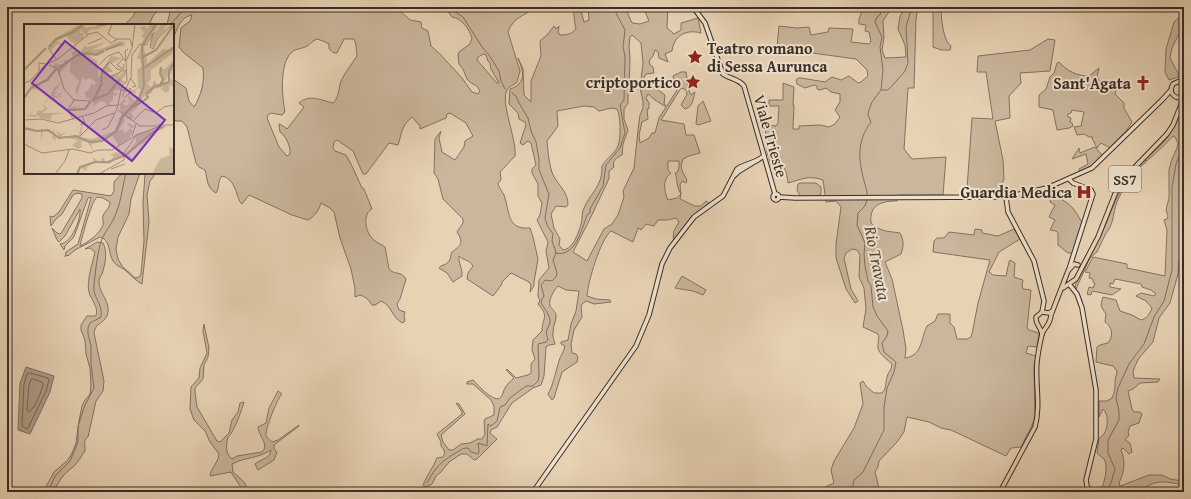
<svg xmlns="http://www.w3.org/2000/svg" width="1191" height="499" viewBox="0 0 1191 499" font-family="'Gentium Book Plus',serif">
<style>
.green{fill:#cab69c;stroke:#827262;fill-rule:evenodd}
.water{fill:#ac9a84;stroke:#7e6e5f}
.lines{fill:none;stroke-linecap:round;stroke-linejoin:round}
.shore{stroke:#736456;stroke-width:1}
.stream{stroke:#7e6e5f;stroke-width:1}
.secondary-casing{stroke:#3a2d27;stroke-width:5.5}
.primary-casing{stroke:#3a2d27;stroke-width:5.5}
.secondary{stroke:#efe2ce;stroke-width:3.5}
.primary{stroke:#e7d2b4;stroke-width:3.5}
.labels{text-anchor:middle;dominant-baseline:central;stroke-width:4;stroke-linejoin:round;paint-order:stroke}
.shield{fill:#efe2ce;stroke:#706359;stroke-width:1}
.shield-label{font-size:15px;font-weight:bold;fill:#3a2d27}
.poi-label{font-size:16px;font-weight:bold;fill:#3a2d27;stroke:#efe2ce;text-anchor:end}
.street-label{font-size:16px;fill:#3a2d27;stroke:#efe2ce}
.water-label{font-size:17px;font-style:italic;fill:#56483e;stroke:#efe2ce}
.inset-river{fill:none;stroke:#ac9a84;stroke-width:2}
.inset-road{fill:none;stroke:#a2907c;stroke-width:1}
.view{fill:#7b2cbf;fill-opacity:0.15;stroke:#7b2cbf;stroke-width:2}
.inset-edge{fill:none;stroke:#3a2d27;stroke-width:2}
</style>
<rect width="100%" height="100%" fill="#e7d2b4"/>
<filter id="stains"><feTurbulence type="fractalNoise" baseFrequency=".005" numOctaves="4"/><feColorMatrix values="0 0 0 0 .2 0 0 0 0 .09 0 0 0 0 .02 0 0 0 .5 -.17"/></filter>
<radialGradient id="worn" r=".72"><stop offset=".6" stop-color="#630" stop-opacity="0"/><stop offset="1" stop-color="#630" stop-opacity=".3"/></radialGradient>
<g class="green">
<path d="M135,7H144L147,9L148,7H161L153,16L149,25H125C129,18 136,18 135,7Z"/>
<path d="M171,7H384L388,12L391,9H398L410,20L421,22L422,28L428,31L431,46L439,53L462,78L472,92L478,94L480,91L477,86L471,83L467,79L463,69L459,64L458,55L459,52L470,44L472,38C469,29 462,18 452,17L445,7H535C524,17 514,16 508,32L520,71L517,82C514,85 509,86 507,90C500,103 517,139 515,156L500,172L501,179L498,184C499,188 502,191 504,195C510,211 506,230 530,228L533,237L538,259L534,282V286L530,292L531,285L529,282L511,273L502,282V284L493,296L467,279L468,273L473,266C468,258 463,261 459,256C458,263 463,269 462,276L453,282L447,273L439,268C442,264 444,266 447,263C451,261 450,256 452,252C461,245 464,243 457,232L463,223V219L443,199L438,179L434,173L435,139L441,131L439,138L442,152L455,160L464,147L465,141L473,136L466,123L450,113L447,114L446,118L420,129V126L412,117C401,126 402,133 398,145L389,143L366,174H363L353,151L337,140L334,142L333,148L335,151L346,155L352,166L362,188L364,189L372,209C362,214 365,233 374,240C377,243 381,244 385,247L389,269C394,275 402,271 406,279L400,299L397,304L399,310L405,312L404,316L405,321L403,323C392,319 392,305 381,301L375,305H372C368,299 366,297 360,295L355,297V288L351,269L340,238L334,212L330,208L321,203C319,210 314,217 308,220L292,215L249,195L242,204L240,202C236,193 234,178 222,176C217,181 220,188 216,193C206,187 208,180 205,170L199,167L196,163L187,127L182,121H176L173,118V79L186,88L189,101L194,107C201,96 205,81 203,68L183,52L179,47L181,28L190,21L192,15C180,17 177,29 173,39V25H167ZM317,39L323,41L329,44V49L334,53H337L344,39H354C357,45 356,50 357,56C352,64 346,71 342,79C338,86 340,97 333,103C321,100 309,94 299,103L304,107L287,129L280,124H279L280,132C286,136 291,147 290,154L287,156L279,147L267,118L268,115L271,113L282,115L285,112C282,97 279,63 292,52C296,48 303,49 307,46C311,44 312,41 317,39ZM483,54L486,55L488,61L490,63L491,69L499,83H497L477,60L478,57Z"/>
<path d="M573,7H580L584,22L589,20L588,7H628V14L632,23L640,24L649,21L643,7H668L667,28L674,34L681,30V23L698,18L701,33C687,29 674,35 672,51L665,54L668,62L659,58L658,52L655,50L653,56L649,61L650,65L653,67L654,73L646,74L643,79L651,87H654L657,84V89L665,95L664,104L667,106L677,90L673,76L681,72H686L689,91L691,95L695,92C693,99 693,107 685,109L681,105L687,94L686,90L681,88L661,120L684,124L686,135H694L700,153L689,156L683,159C679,169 683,172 687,180L686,183L682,181L680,185L681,194L680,199L695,206H701L706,201L709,203L693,216L675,239L673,238L674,231L679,222L676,218L667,220H658L654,226L646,224L641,230L638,228L633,242L611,231C600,240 588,282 587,296L596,299L610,300L611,302L594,304L586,301L581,305L582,317L574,330L571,344L572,353L576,354L578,357L577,362L562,372L554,398L552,400L548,394C553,386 556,370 559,361C560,356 564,352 565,346L561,344V342L568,340L571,324L576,311L579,291L566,290L558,286C554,290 548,300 550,306C552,310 556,311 556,316C556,322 553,326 553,332C552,336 554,340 555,344L549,345L546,347L544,376L541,385L533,388L512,403L497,427L491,430L490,433L497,439L477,459L474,460L467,454H461L449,462L441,472L436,476L432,484L426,487L423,485C427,475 433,468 437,458L443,457C446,452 444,450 441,446V442L437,434L462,414V412L456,403L459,404L465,414L441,435L443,442L449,450H453L461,444L470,443L478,439H482L485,434L484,422L485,419L494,415V406L491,400L473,384H467V382L473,380C477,384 495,405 501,397C503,395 503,391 505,388C507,384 511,381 514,378L506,370L507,369L516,378L528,375L531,373V364L535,359L532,350L533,340L542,331C542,317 550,318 538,304L540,301L538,296L539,280L549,268L546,251L548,242L537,220L540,215L542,203L538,196V184L532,173V169L536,165L531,143L528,141L523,145L520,143L526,125L525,122L519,119L518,113L509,104L510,89C513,88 516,87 519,84C526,77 521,66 518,58L523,69L524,95L531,102V81L541,56L540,41L547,35L554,26L556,29L559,26L558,32L560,35C567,35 573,34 576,28L575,24ZM632,35L641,43L643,63L640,88L643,101V108L640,115L638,130L634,168L623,191L624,197L618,215L612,224L604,229L587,261L573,252L588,223L607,183L609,178V171L614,167C612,161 616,158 622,155L623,144L628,130L624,119V109L628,103V90L629,85L630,60L629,47L630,37ZM648,94L655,100L666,107L659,118L655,133H652L649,138L640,143L639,135L642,122L648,119L647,109H649V103L646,98ZM584,106L594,107L599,111L611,108L617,109C621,116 621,139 618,146C616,152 605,160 602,166C603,186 591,192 584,208C582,212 582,216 582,220C580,229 574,249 563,250L559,245L560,239L554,228L551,214L556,206L566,207L568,205C568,192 559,186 553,175C549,165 548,152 547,141L558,126L557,111ZM668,161H679V168L677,173H675C678,180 676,187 681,194L677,198L668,200C664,190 662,180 671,173L668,170Z"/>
<path d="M862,7H892L883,21L884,38L882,50L885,58L906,57L905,45L898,29L900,16L906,7H920L917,13L916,20L914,88H908L904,149L912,159L946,157L943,195H897V201C882,201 869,204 871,223C881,232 887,231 900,233C904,241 904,245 901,254L885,262L892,279L903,330L906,349L905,358C923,355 920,340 927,326L935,321L938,314H950V323L954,327L957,339H967L971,337L972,334L978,303L990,260L933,252L934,241L937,238H944L949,232L974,235L975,229L982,230V233L998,236L1014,229L1020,239L999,252L989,272L993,275L1006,276L1009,262L1010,260L1015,263L1014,277L1023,280L1022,286L1023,289L1031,290L1027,328L1029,330L1039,333L1037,347L1028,346L1026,353L1036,356L1034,367L1035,419L1021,447L1011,448L1006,456L951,430L941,428L929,422L907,417L904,432L897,442L879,461L878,467L875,472L879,488L876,492H820L825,487L834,483L831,470L834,461L854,428L863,404L860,383L863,381L866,386L874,393H882C887,388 885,383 887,377C888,372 892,370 892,364C888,360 879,354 878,348C877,343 880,339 878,334L863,327L866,309L864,288L859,277L860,255L857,250L852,249L846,253L844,258L851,289L858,301L855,303L846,289L836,258V244L841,207L836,201L826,202L823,180C808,175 803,179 788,183C786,171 786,163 771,165L767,152L765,125L776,126L778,123L779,106H769V100H783V83L794,87L793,105H794L793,129H799V126L820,125L829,127L835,124L840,117L835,110L840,102V94L831,92L826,88L820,90L817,89V86L814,85L805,88L797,84L796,80L798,78H801L825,82L832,77L841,80L849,76L858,83L861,82L868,76L867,70L856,59L798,51L797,53H790L791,49L777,47L779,26L797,28L809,27L811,35L828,32L829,28L853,29L851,42L869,44L871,42L869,32L865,31L866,25L859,24C858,17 863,13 862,7Z"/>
<path d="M933,7H941C941,16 943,41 951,46L950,50H941L933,47Z"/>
<path d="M1184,13V24L1172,48L1170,57L1171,60L1178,73V77L1169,80L1165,72L1166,49L1174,22Z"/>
<path d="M1048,39L1055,40L1050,71L1020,73L1021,83L1009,96L1010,118L995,121L1003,160L1004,180L1000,186V195L969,196L967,189L972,118L993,119L986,72H977L978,56L1030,50Z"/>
<path d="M1059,62C1067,71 1077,76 1089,76L1099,68L1097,77L1105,89L1109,91L1112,84L1118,82L1115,94L1124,103V108L1132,122L1126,131L1110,148L1101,143L1097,148L1092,138L1093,137H1089L1084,134L1077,135L1074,127L1081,126L1084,112L1072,110L1071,113L1068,114V117L1071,118L1070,122L1072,123L1073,126L1069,128L1057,130L1053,110L1039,107V95L1046,89L1050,77L1054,73L1057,63Z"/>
<path d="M1184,100V109L1182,115L1184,116V159L1180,177L1181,189L1180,212L1181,224L1180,237L1181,249L1179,261L1178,274L1170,303L1159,318L1153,342L1139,358L1135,366L1133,372L1134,378L1160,379L1158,382L1140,383L1133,389L1128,391L1132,409L1134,412H1140L1142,414L1139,423L1130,426L1128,432L1129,435L1125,440L1130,443L1132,452L1129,454L1123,448L1121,450C1126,461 1124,473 1119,483L1120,486L1123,485L1149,475H1162L1170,479L1182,481V485C1168,482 1157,479 1145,488V490L1139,489L1123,492H1100C1104,485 1109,466 1104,459C1102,457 1098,455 1097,452C1098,448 1098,443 1099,439C1100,437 1102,436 1104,434C1108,428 1109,414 1103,409L1099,417V401H1107L1112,398C1115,392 1115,387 1115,381C1115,377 1117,375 1117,371L1113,366L1096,362L1097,347L1100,345L1108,343C1114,336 1112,326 1105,322L1106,314C1101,307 1100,306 1103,297L1116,300L1120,311L1132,315L1141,320C1147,319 1150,313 1152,308L1146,301L1136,296L1141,293L1154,296L1156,294L1151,290L1142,287L1141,284L1115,279L1113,284L1110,283V287L1121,289L1112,295L1092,291L1091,295L1087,294L1089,287L1093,288L1095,283L1093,282V279L1089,278L1090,273L1085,272L1093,257L1127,264V268L1165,276L1167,230L1164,220L1167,219L1168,216L1166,210L1169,198V170L1172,159L1177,148L1178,143L1175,137L1173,136C1162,149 1149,158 1137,170C1128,179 1122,191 1117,202C1113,211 1114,225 1106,233L1097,252L1090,258L1076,289L1075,287C1078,271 1089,257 1097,243C1114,211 1115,185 1147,161L1145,160L1163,143L1169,135L1177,121Z"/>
<path d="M703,101L711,121L698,125L696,124L698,106Z"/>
<path d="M1095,147L1103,156L1094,164L1080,172L1079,169L1088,164L1086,154L1072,159L1079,148L1080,153Z"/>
<path d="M122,173H140L131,199L129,214L118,237L116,249L118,259L122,266L135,278L139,277L141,274L144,241L143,202L145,175L146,173H153L154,176L150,181L147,195L149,222L142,284C136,281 131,275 125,270C121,267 116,266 113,261C108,253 111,240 100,237L75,250L68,256L67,255L65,257L66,252L78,244L91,198V197L88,198L75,234L73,238L65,246L64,250L60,244C72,243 81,219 80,209L65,236L59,242L57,240L52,228L57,233L60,234L62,232L82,198V194L77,193L73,195L62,214L56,219L51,226L50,216L53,217L59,212L73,190L111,196L114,191V182ZM97,197L103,198L110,202C110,209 105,210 103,216C102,219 104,222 103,225C99,235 88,242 80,246C82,237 91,202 97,197Z"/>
<path d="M800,183H816L821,187V194L818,196H800L797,190L798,184Z"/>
<path d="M1052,195C1069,202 1074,207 1082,223L1073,253H1068L1058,245V233L1056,231L1050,230L1055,220L1049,217L1055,205L1050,202Z"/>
<path d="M97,242L103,243C108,252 105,265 102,274C100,277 99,279 99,283C100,295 112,303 107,316C103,324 95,323 94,333L104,381L103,391L96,401L88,437C82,441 86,445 85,451C81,456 78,463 73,467C62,475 60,480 53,492H43L54,472L68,460L73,451L76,443L79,421L82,406L85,400L90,394L91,385L90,368L86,354L85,340L81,330V325L87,316H96C99,307 91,300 89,292C86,282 93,262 95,252L90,248L85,249Z"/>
<path d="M682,276L706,290L703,295L693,291L675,288Z"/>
<path d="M204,324L209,348L208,357L204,365L203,379L195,388V392L197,407L217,441L220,442L229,433L232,420L238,412L240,403L244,402C242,409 234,433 228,437C226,445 225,453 232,459L237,456L262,452C270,445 258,435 258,427L266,423L269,408L278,391L282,394C278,397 265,429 266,435C267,438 270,440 272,442L278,440L299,425V426L274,445V449L277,452L274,460L258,470L255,464C261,459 271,458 271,450C257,459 245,457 232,464L233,472L243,481L249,490H259L268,492H244L231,472L210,476C211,468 218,463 219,454L210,442L205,431L194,420L190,409L191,387L199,378L200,368L207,353L203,331Z"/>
</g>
<path class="water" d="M26,367L54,376L50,392L30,434L18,430V429L20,383Z"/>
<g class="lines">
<g class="shore">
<path d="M30,373L48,378L49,380L46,391L28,428L27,429L22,426L24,384L27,374Z"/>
<path d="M33,379L42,382L43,384C41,393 36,406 29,412L27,410L29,385L31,380Z"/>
</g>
<g class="stream">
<path d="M450,7L454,11L463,17L482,47L489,55L499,71L501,81L505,89"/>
<path d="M170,25L186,7"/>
<path d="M882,90H888L892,86L905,71L908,63L906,27L912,7"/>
<path d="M867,197V192C862,172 856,157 863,136C865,131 868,126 871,122L868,115L869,110L872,102L881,90L883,70L880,47L882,37L875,22L877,17L880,15L882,7"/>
<path d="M556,253C575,258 582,229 587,215L590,213V209L603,186L606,165L620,148L625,133L620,105L624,100L625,56L623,47L625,30L616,13V7"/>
<path d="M427,483C435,467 443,460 459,451C462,449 463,448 468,448L471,452L478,454L479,452L478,443L487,446L488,424L491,426L497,421L500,407L505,405L510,398L526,386H533L538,381L539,376L538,344L546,342L548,340C544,327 549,330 550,321C550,315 544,308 541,303L542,299L544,296L541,285L545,280L552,281L556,277L557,273L553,260L556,253L555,249L552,241L553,234L547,225L545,218L549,194L539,170V159L536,142L531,131L528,118L519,103L516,96L512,93"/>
<path d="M48,492L55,476L70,461L78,442V426L85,405L94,388L91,364V346L88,334V328L90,323L101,317C103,303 92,297 94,285C95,274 98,248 102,239C105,232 111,225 114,218C121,204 122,188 126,173"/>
<path d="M852,492L854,480L863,472L884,430V407L887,388L894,372L896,362L884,352L882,343L887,336L888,331L877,316L873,307L871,286L868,281L865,266L864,254L865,243L857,225L858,213L865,206L867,200"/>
<path d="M1106,492L1111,483L1115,469L1108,453V440L1119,420V411L1116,398L1118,388L1129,364L1144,344L1154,317L1164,301L1172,270V187L1176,164L1184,143"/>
</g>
<defs>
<g id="secondary">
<path d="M693,7L705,23L723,74C730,79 739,79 744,86L775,194"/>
<path d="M735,175L738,172L764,156"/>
<path d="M1069,179L1073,183L1091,190L1093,194L1069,269"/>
<circle cx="776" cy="197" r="3"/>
<path d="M779,197L795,198L1006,197L1047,188L1092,168L1162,100L1171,90"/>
<path d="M1006,197L1008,212L1034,261L1044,301L1042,312"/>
<path d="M1069,284L1077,294L1082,308L1096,390V439L1086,480L1087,486L1091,492"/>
<path d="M533,492L636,346L649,315L662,264L670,248L694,217L723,196L737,169L740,167L758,160"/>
</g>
<g id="primary">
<path d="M1184,79L1173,84C1168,92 1174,100 1184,97"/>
<path d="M1063,288L1076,279L1098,237L1115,194L1121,183L1134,168L1167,134L1173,125L1184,97"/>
<path d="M1042,334C1041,327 1035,324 1036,317L1042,312L1049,313L1052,311"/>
<path d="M1000,492L1035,427C1041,405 1035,384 1037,362C1038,353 1040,343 1042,334C1045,326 1050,326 1051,315L1068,271L1074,264L1078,265"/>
</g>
</defs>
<use href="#secondary" class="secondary-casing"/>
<use href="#primary" class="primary-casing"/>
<use href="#secondary" class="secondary"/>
<use href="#primary" class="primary"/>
</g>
<defs>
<symbol id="sight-bare" viewBox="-9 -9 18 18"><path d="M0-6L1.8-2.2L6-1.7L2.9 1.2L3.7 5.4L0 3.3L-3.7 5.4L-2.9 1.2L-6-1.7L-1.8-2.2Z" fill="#8f2418" stroke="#efe2ce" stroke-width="2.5" paint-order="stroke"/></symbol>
<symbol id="church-bare" viewBox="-9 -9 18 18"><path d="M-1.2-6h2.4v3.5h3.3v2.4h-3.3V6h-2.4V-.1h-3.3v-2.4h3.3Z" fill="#8f2418" stroke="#efe2ce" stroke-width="2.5" paint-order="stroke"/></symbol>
<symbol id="hospital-bare" viewBox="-9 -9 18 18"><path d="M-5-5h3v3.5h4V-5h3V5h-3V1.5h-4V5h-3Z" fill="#8f2418" stroke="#efe2ce" stroke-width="2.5" paint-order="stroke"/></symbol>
</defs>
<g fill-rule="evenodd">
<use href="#sight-bare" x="684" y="46" width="22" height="22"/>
<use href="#sight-bare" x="682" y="71" width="22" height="22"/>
<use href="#church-bare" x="1132" y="72" width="22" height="22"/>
<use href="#hospital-bare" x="1073" y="181" width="22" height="22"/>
</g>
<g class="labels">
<rect class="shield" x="1109" y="166" width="32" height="26" rx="3"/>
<g class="shield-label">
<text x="1125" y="179">SS7</text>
</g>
<g class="poi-label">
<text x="707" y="48" text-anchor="start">Teatro romano<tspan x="707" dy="18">di Sessa Aurunca</tspan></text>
<text x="681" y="82">criptoportico</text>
<text x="1131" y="83">Sant'Agata</text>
<text x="1072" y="192">Guardia Medica</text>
</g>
<g class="street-label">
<text transform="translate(771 136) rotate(74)">Viale Trieste</text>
</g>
<g class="water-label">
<text transform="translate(878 263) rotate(79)">Rio Travata</text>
</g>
</g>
<g transform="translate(24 24)">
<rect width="150" height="150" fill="#e7d2b4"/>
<path d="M57,0L62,4L72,2L77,4L65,6L63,12L57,6L56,9H59L60,14L51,20L48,17L45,19L47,17L42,12L33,17L37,20L41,19L39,21L32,20L27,27L24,23L31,14ZM126,0H135L130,8H132L137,0H146L140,3L141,6L133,14L129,24L127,22L129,7L125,13L120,23L121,30L128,28L120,33L123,34V40L139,25L145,26L150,22V28L127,46V55L123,60L128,63L130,56L134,61L139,55L135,49L137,44L141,45L150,36V47H147L148,50L146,49L138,61L147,55L150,58V64L146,60L145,67L141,69L139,66L136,67L139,63L130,65L126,70L121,71L117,77L124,73L107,89L110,93L107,96L100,93L101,97L94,107L99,105L100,109L107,104L103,100L105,99L111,103L106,105L109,106L106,113L95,122L89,112L84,114L67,121L70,127L63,118L57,117L58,123L54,125L48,121L54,117L50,115L31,113L32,118L28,113L30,110L19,106L18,109V113L17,117V107L0,106L5,104L14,107L18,105L27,108L31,106L30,109L35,113L32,107L37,110L43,108L37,112L39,114L55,111L56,106L59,100L57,110L65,105L55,113L68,115L91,107L96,95L93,97L98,90L95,80L100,75L102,77L99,80L102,82L105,80L102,76L109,81L103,72L104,71L111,78L117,66L114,64L111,67L113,70L108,68L114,63L113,46L118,42L116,35H113L120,14L117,12L120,9L116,3L121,2L123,5ZM96,17L101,18L100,23L97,21L81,26L75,32L77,29L65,32L73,37L75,54L87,32L98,34L84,41L89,48H84L85,51L97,48L94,51L96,52L100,46L103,49L98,55L101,59L104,57L101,60L99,58L96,62L98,66H90V70L94,68L92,72L89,71V76L85,79L87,81L82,82L83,80L77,77L71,81L72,83L70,81L61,87L70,80L69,78L61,85L51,87L45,86L49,83L52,82L53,81V83L49,85H55V80L56,84H61L66,80V74L63,75L60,69L65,66L68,58L69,61L72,59L67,54L60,56L59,51L53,71L51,66L55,57L46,48L47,37L34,51L33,46L24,57L12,63L14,66L7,64L0,75L7,62L6,58L11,62L18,60L32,45L29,43L31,39L38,41L41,39L39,36L47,37L55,29L48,32V28L55,26L57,28L60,22L64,23L82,18L68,26L77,25ZM37,58L30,69L35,67L30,71L34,73V70L38,69L35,72L38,73L32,74L30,72L31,76L29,75L23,85L18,89H41L28,91L27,96L16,94L14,91L11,93L0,92L6,91L10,82L7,91H12L14,86L18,87L21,84L19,81L24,74L27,76L24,75L20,81L23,84L29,75L27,71L30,64ZM134,101L142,102V103L129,109L120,119L111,123L113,125L110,124L103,131L107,133L108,136L101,132L90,136L86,140L70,139L63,143V147L57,144L55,149L52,150L56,143L70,138L68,133L76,138L78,134H80L81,138L87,136L90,132L86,131L92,128L101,131L112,118V110L131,105ZM145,123L150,125V150H128L136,135L146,131Z" fill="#cab69c"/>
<path class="inset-river" d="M25,23L32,15L49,8L60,0M81,26L98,20M119,33L132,26L149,2M35,44L53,31L63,29L72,31L80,27M120,44L150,23M0,46L22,24M145,57V47L150,39M77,58L78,47L85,38M136,62L139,55L136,50L137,43M122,70L130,63L145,58M0,74L7,64L23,56L32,45M71,75L84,70L96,55M69,77L78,59M109,83L121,76L124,73L122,71M45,86L61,85L66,78M0,104L13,107L24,106L35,114L52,112L66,118L78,117L87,111L92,107L98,93L115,75L120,61L118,22L132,0M53,150L56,143L71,138H84L102,131L129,108L139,103"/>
<path class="inset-road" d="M71,0L76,2L86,0M88,0L84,10L92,15H106L108,22M64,20L78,14M24,24L33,36M108,31L116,20L122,21L129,9L126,23L129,25L134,14L149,0M99,35L93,41L99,45L100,40M102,37L108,24L111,0M102,37L101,27L104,25M87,39L93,45L103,47M25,41L34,45L40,65L50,76M75,41L84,32L95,28L102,38L103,57L98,61L93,85M15,47V39L22,40M107,51L108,30M87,53L98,47M107,55L112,62L108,63M0,59L6,57L21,41L34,35L65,10L73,8L87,19L94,15M98,66L105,67L106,64L108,67L100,74M98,73L108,51M94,86L116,102H133M49,95L44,86L50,76L67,77M0,96L17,95L34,99L70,89L82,82L95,81M109,97L121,85L132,89L140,83L150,81M56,101L61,99L58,92M134,101H150M78,106L84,103L93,85M113,111L136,102M56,112L72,96L90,89M108,112L112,100M0,120L18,129L49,125L66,129L74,126H88L114,110M87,145L101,140M31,150L41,137L45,126M75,150L100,136V129L112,112"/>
<path class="view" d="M41,17L141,96L108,137L8,59Z"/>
<rect width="150" height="150" class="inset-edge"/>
</g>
<rect width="1191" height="499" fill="none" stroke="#e7d2b4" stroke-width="24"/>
<rect x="8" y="8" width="1175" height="483" fill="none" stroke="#3a2d27" stroke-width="2"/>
<rect x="12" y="12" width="1167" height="475" fill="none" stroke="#3a2d27"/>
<rect width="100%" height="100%" filter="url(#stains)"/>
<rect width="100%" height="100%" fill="url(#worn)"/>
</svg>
